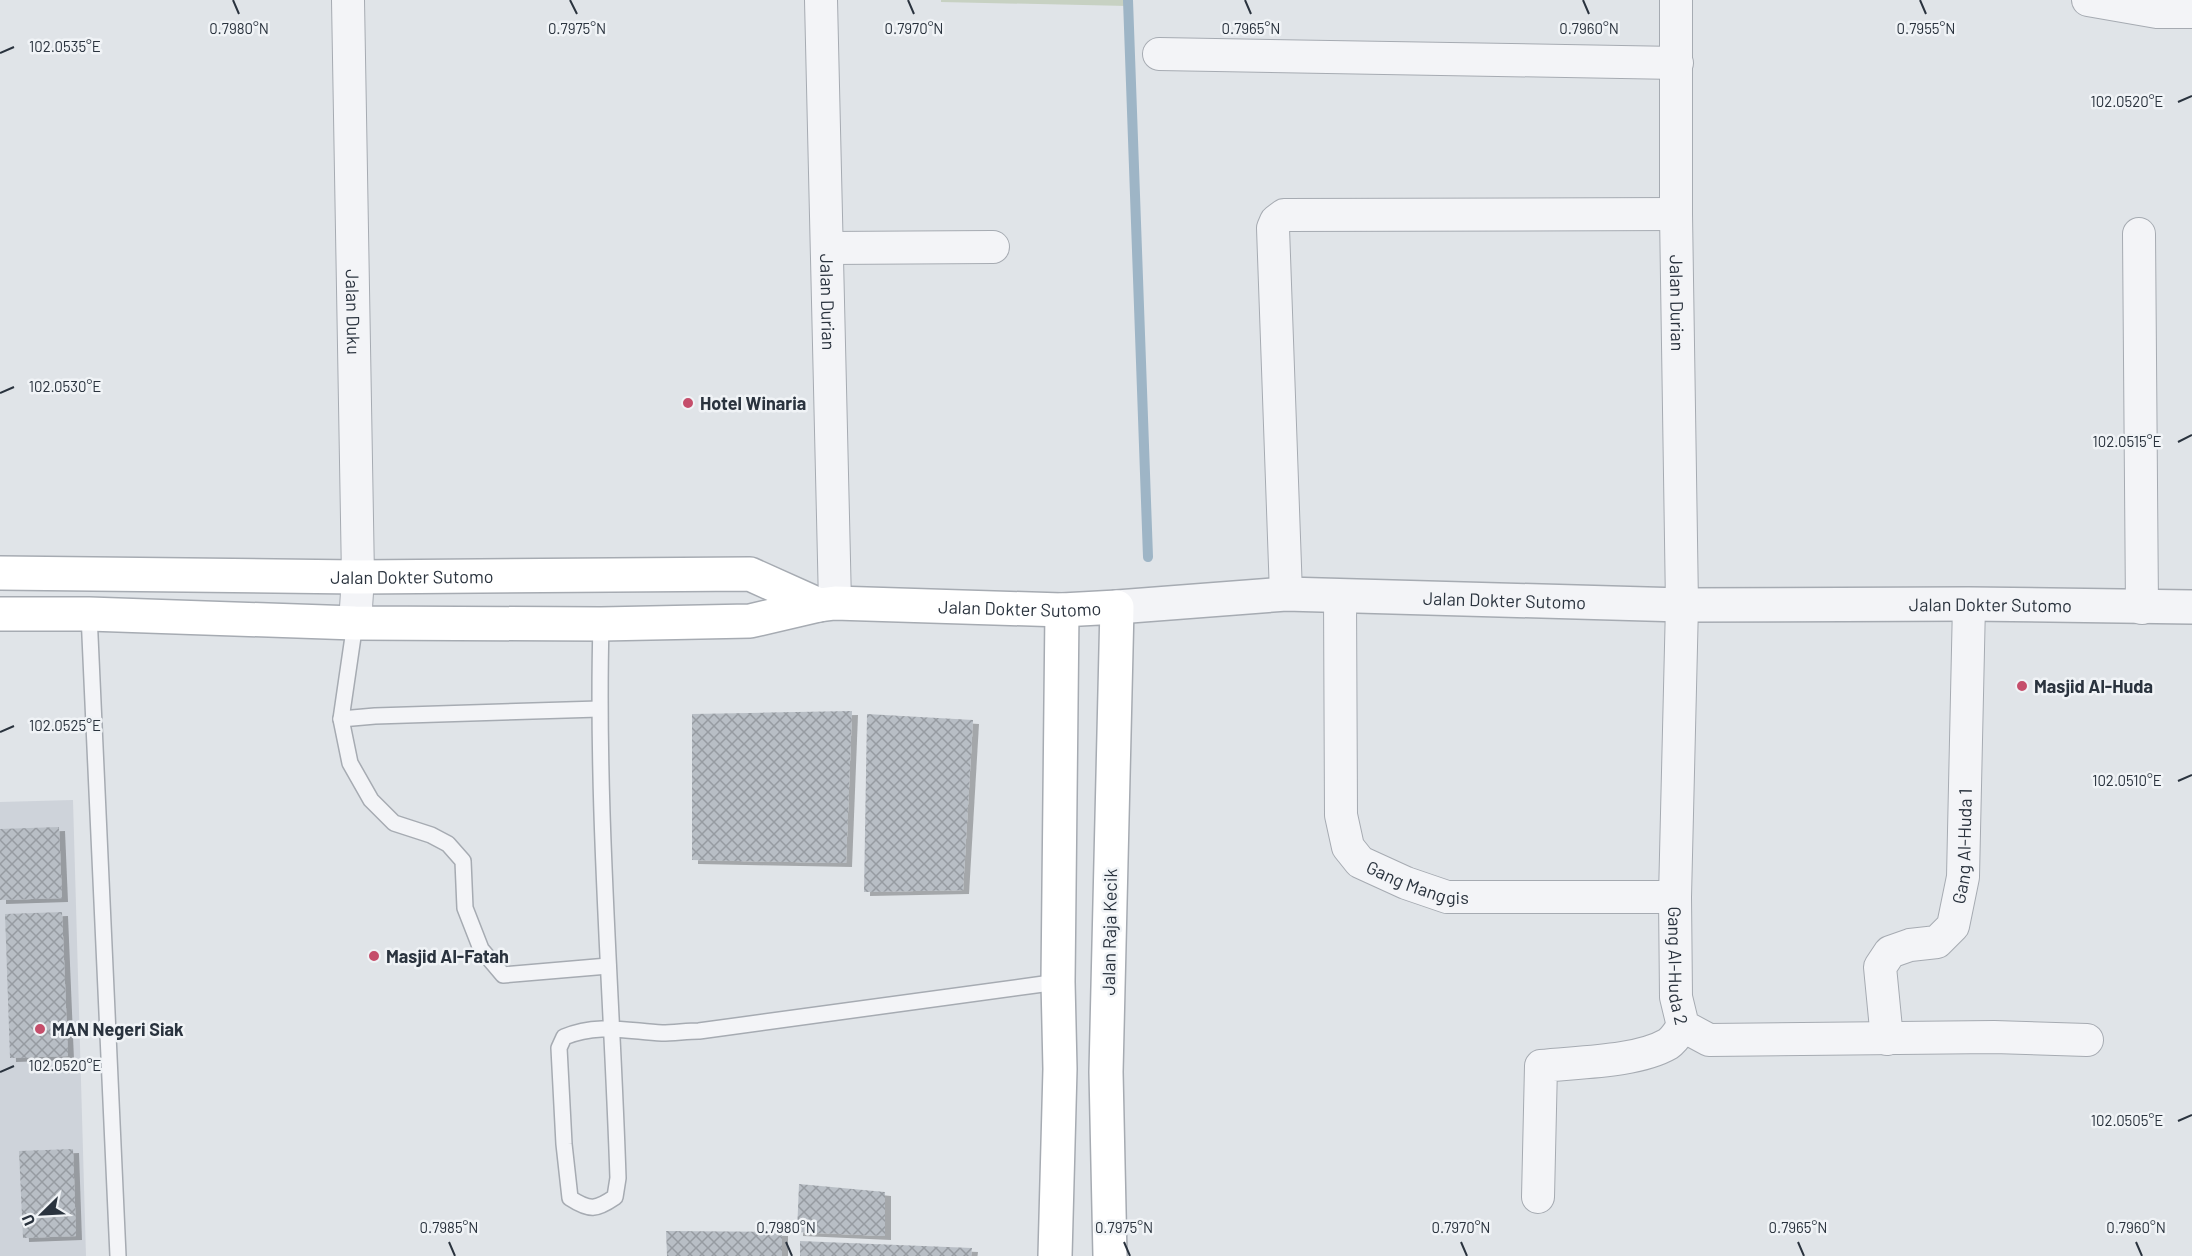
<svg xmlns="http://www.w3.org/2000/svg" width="2192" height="1256" viewBox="0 0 2192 1256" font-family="Barlow,sans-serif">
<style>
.built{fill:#ced3da}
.garden{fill:#c7d1c2}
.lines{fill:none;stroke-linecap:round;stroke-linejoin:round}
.stream{stroke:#9eb5c6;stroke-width:10}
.building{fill:url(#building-cross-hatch);filter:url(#shadow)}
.service-casing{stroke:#a6abb2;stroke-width:18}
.minor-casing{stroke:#a6abb2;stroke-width:34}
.tertiary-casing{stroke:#a6abb2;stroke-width:36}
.secondary-casing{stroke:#a6abb2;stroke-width:36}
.service{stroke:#f3f4f7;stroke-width:15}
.minor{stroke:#f3f4f7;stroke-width:32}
.tertiary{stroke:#f3f4f7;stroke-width:33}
.secondary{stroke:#fff;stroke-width:33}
.ticks{fill:none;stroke:#2a333e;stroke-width:2}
.poi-dot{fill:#c54e6b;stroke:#f0f3f6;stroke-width:2}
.labels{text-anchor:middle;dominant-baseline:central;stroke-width:5;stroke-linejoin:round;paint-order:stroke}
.street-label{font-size:18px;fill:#2a333e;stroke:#f0f3f6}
.poi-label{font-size:18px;font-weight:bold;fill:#2a333e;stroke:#f0f3f6;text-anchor:start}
.ticks-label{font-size:15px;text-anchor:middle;fill:#2a333e;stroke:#f0f3f6;stroke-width:5;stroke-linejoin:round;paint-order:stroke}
</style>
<defs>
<pattern id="building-cross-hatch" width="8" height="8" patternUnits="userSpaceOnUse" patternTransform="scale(1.5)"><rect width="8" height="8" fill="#b8bec5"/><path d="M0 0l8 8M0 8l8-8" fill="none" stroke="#969ba1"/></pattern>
<filter id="shadow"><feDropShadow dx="6" dy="4" stdDeviation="0" flood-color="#0004"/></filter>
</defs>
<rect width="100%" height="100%" fill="#e0e4e8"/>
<path class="built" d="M73,800L86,1256H0V802Z"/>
<path class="garden" d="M941,0H1128V6L941,2Z"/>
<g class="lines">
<path class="stream" d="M1128,0L1148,557"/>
</g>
<g class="building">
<path d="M852,711L846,863L692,860V714Z"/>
<path d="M867,714L973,720L963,890L864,892Z"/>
<path d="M59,827L62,898L0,900V829Z"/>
<path d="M62,912L68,1056L10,1058L5,914Z"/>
<path d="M73,1149L76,1236L23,1238L19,1151Z"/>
<path d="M799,1184L885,1192V1236L797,1232Z"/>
<path d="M666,1231L782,1232V1256H667Z"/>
<path d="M800,1241L972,1248L971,1256H800Z"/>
</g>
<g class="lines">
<defs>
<g id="service">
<path d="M89,614L118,1256"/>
<path d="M355,623L341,719L375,716L599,709"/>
<path d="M601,624C596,809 612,993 618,1178L615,1197C596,1210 590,1211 570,1198L564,1144L559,1048L564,1037C598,1023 627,1031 662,1033C674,1033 687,1031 699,1031L1058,982"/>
<path d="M341,719L350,763L371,800L394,823L431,835L448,844L463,861L465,908L481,949L503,975L608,966"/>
</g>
<g id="minor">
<path id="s1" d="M348,0L358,577L355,623"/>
<path id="s2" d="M821,0L835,603"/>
<path id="s3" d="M1676,0V214L1682,605L1675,897L1676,997L1683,1026L1709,1040L1994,1037L2087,1040"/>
<path d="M2088,0L2157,12H2192"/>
<path d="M1159,54L1677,63"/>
<path d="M2139,234L2142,608"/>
<path d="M828,248L993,247"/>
<path d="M1286,594L1273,228L1276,221L1284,215L1676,214"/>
<path id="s4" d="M1340,596L1341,815L1348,847L1360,862L1406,883L1447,897H1675"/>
<path id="s5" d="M1887,1039L1880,967L1890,952L1910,945L1937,942L1953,926L1963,877L1969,604"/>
<path d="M1538,1197L1541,1066C1577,1062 1637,1062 1668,1044C1674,1040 1679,1032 1683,1026"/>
</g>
<g id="tertiary">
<path id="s6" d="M1117,607L1286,594L1682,605L1969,604L2192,607"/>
</g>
<g id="secondary">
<path id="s7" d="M0,573L358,577L750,574L819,605"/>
<path id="s8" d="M0,614H89L355,623L601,624L750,621L819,605L835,603L1062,610L1117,607L1106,1072L1110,1256"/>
<path d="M1055,1256L1060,1069L1058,982L1062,610"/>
</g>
</defs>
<use href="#service" class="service-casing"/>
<use href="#minor" class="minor-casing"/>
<use href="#tertiary" class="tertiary-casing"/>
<use href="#secondary" class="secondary-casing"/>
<use href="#service" class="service"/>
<use href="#minor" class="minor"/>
<use href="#tertiary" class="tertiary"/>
<use href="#secondary" class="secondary"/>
</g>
<path class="ticks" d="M233,0L239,14M570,0L577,14M908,0L914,14M1245,0L1251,14M1583,0L1589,14M1920,0L1926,14M0,53L14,47M2178,102L2192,96M0,393L14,387M2178,442L2192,435M0,732L14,726M2178,781L2192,775M0,1072L14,1066M2178,1121L2192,1115M449,1242L455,1256M786,1242L792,1256M1124,1242L1130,1256M1461,1242L1467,1256M1798,1242L1804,1256M2136,1242L2142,1256"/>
<g class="poi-dot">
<circle cx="688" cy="403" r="6"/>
<circle cx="2022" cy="686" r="6"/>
<circle cx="374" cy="956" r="6"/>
<circle cx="40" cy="1029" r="6"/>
</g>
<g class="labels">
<g class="street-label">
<text stroke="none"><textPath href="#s2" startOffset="302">Jalan Durian</textPath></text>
<text stroke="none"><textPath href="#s3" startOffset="303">Jalan Durian</textPath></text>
<text stroke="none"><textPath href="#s1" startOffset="312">Jalan Duku</textPath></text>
<text stroke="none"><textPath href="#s7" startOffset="412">Jalan Dokter Sutomo</textPath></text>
<text stroke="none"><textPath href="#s6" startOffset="388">Jalan Dokter Sutomo</textPath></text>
<text stroke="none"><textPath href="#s6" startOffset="874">Jalan Dokter Sutomo</textPath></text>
<text stroke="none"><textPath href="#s8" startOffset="1022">Jalan Dokter Sutomo</textPath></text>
<text stroke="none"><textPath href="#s5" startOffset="242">Gang Al-Huda 1</textPath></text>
<text stroke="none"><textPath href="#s4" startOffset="333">Gang Manggis</textPath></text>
<text transform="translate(1109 932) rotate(-89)">Jalan Raja Kecik</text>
<text stroke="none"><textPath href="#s3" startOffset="966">Gang Al-Huda 2</textPath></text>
</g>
<g class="poi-label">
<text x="700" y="403">Hotel Winaria</text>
<text x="2034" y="686">Masjid Al-Huda</text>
<text x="386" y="956">Masjid Al-Fatah</text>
<text x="52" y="1029">MAN Negeri Siak</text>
</g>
</g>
<g class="ticks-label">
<text x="239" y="34">0.7980°N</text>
<text x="577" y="34">0.7975°N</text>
<text x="914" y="34">0.7970°N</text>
<text x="1251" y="34">0.7965°N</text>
<text x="1589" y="34">0.7960°N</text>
<text x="1926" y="34">0.7955°N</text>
<text x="65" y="52">102.0535°E</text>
<text x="2127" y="107">102.0520°E</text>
<text x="65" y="392">102.0530°E</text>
<text x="2127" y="447">102.0515°E</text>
<text x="65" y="731">102.0525°E</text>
<text x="2127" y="786">102.0510°E</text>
<text x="65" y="1071">102.0520°E</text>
<text x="2127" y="1126">102.0505°E</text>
<text x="449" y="1233">0.7985°N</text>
<text x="786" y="1233">0.7980°N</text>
<text x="1124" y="1233">0.7975°N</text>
<text x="1461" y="1233">0.7970°N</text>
<text x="1798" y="1233">0.7965°N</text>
<text x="2136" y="1233">0.7960°N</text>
</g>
<g transform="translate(42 1214) rotate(246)" stroke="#f0f3f6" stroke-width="4.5" paint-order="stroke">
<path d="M0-4.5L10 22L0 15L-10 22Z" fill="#2a333e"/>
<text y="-9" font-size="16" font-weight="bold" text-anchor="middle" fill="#2a333e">U</text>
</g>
</svg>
